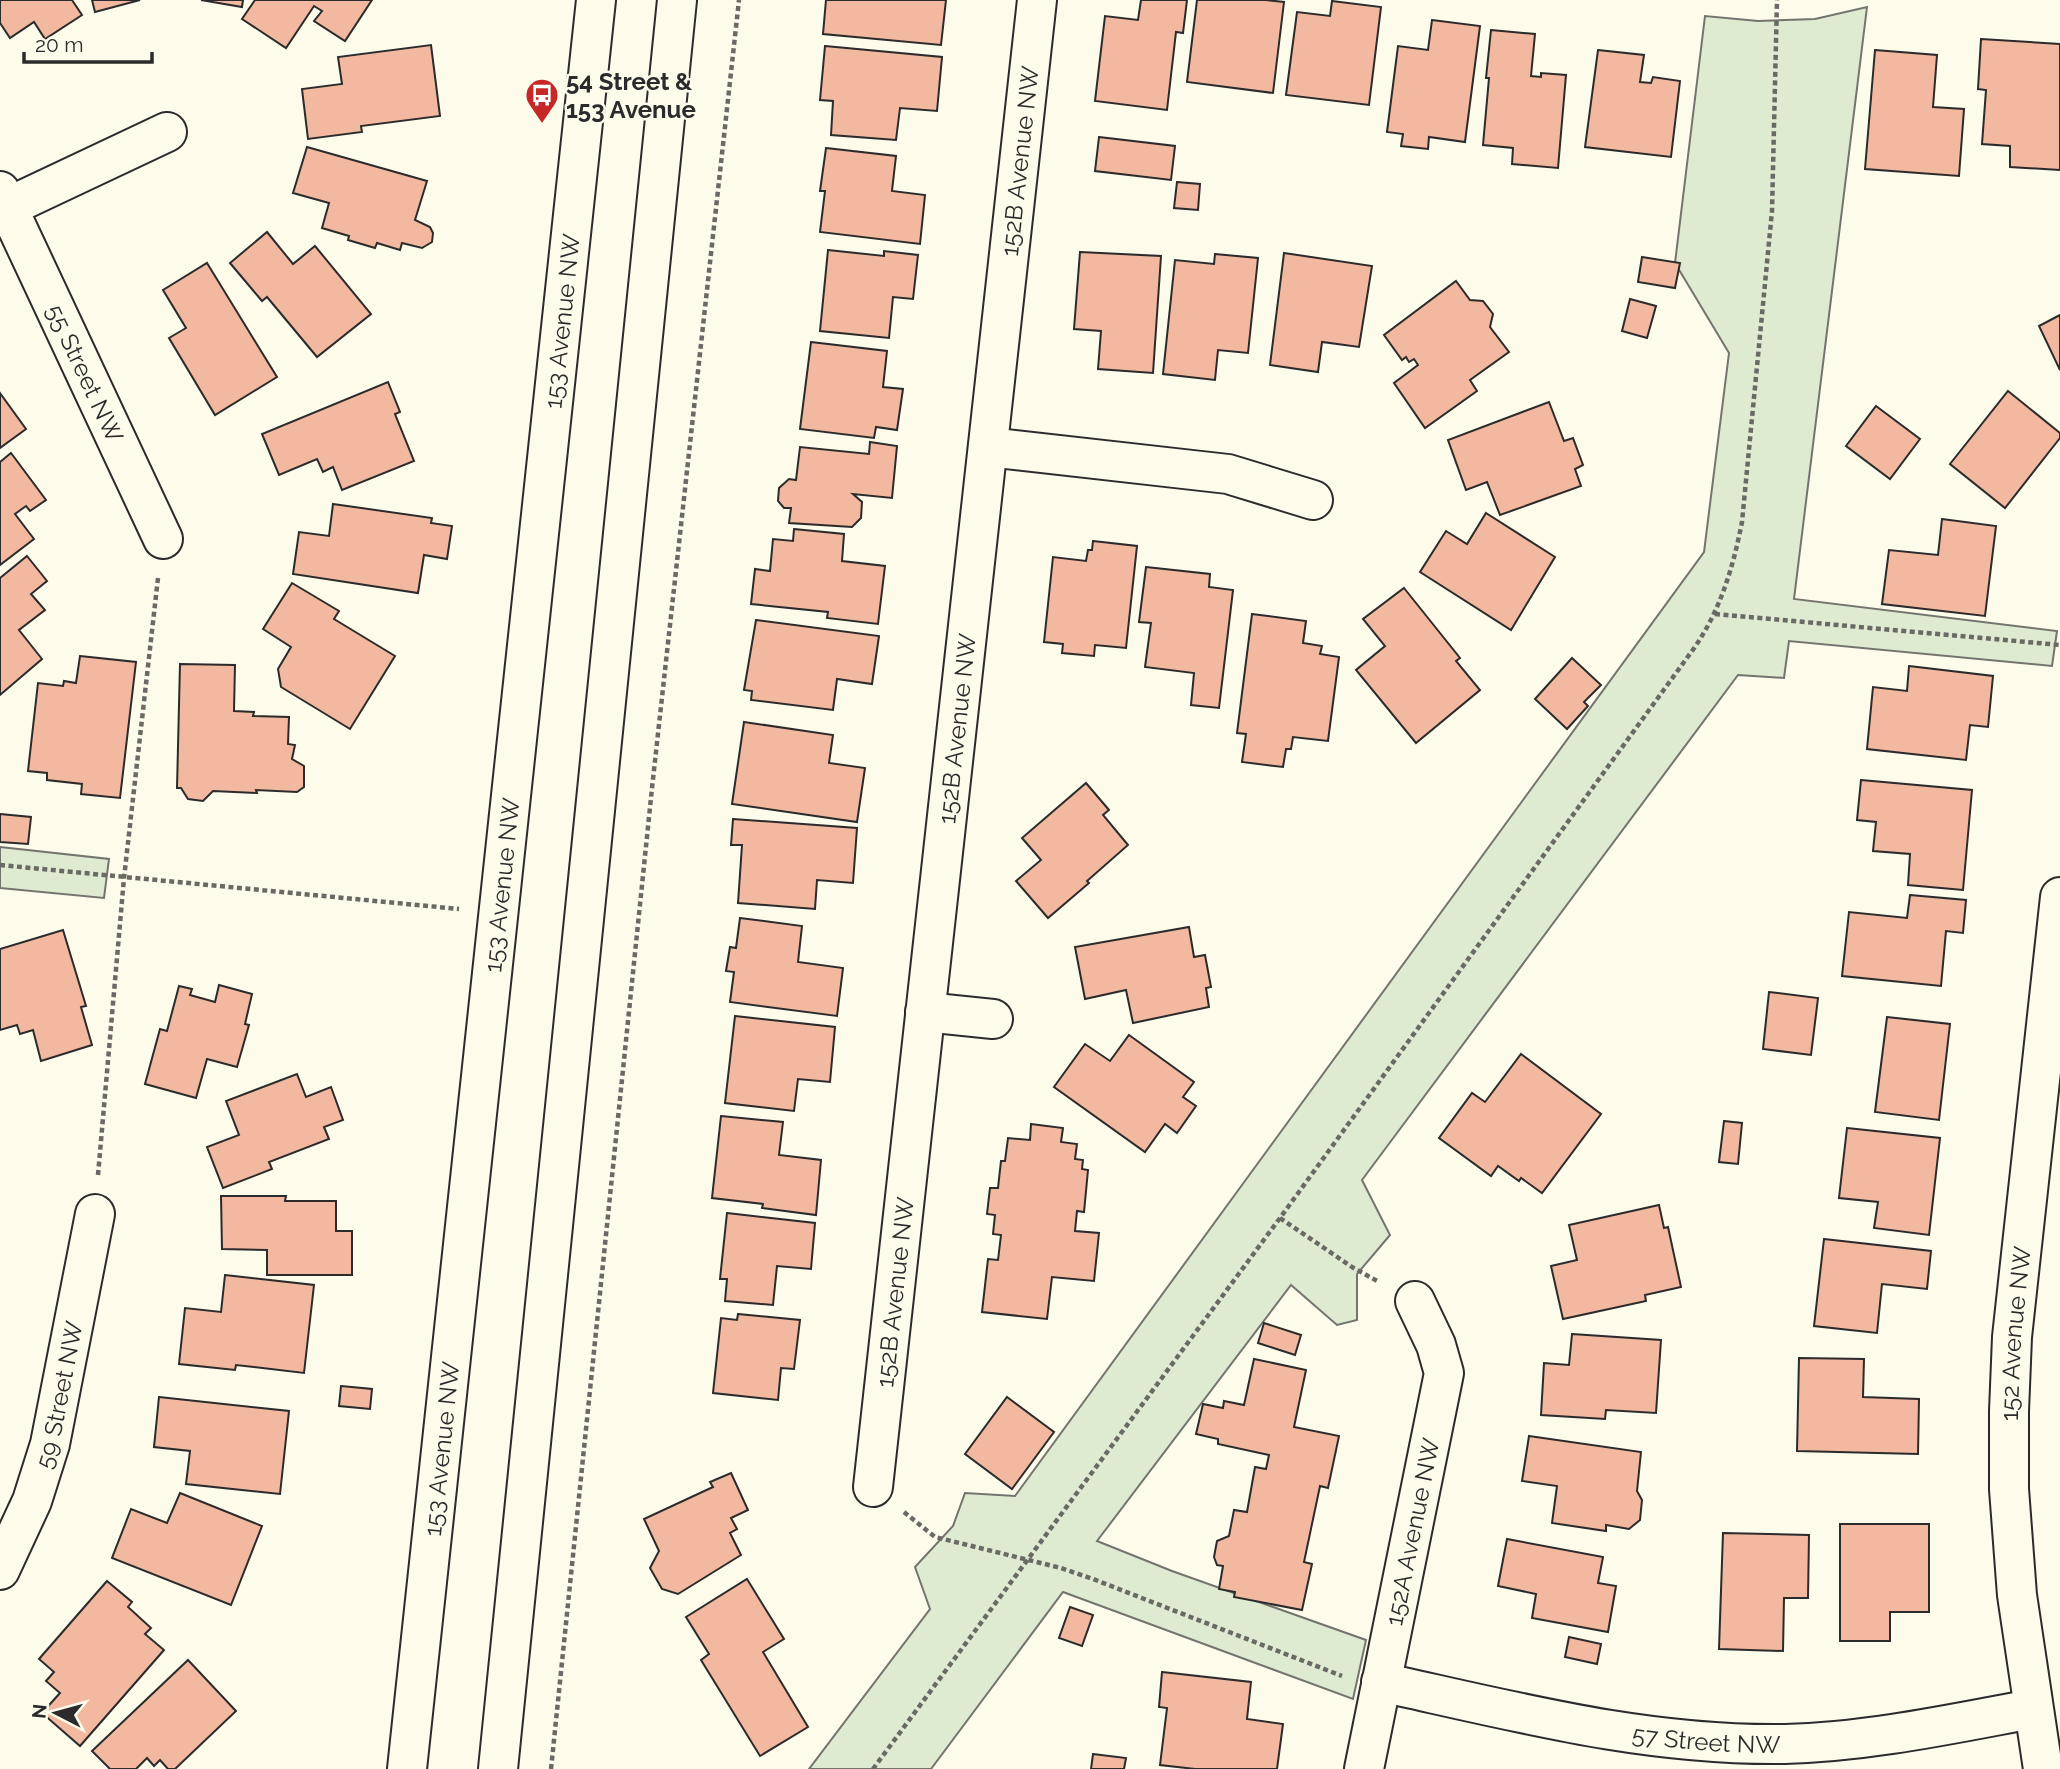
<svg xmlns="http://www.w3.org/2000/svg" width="2060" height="1769" viewBox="0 0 2060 1769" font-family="Raleway,sans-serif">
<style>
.green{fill:#deebd1;stroke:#74746e;stroke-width:2}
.building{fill:#f2b8a0;stroke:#2b2b2b;stroke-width:2}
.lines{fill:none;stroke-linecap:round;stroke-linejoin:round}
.minor-casing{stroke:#2b2b2b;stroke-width:42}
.secondary-casing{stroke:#2b2b2b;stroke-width:42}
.path{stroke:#6a6964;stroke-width:4.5;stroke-dasharray:5 3.5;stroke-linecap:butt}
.minor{stroke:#fdfbea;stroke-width:38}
.secondary{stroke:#fdfbea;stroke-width:38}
.labels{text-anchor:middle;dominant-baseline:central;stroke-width:5;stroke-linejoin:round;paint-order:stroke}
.poi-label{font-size:24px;font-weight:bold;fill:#2b2b2b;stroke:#fdfbea;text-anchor:start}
.street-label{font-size:24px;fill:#2b2b2b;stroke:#fdfbea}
</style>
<rect width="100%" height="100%" fill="#fdfbea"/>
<g class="green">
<path d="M1867,7L1794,599L2057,631L2052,666L1789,641L1784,678L1738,675L1362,1180L1390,1235L1357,1274V1320L1337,1325L1291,1285L1097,1541L1172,1571L1366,1640L1353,1699L1063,1592L931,1769H809L930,1609L915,1567L953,1526L965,1493L1015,1496L1704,552L1729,353L1675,263L1705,16L1758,21L1815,19Z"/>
<path d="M0,847L109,859L104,898L0,888Z"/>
</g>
<g class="building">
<path d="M0,0H72L82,15L45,39L34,22L10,38L0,23Z"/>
<path d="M92,0H140L95,12Z"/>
<path d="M201,0H243L242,7Z"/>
<path d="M255,0H372L345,41L314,21L322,11L314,6L286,48L242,19Z"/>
<path d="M826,0H946L941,45L823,34Z"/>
<path d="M1141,0H1187L1183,33L1176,32L1167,110L1095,101L1105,16L1138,20Z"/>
<path d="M1197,0H1266L1284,2L1273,93L1187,82Z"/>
<path d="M1332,1L1381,7L1369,105L1286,95L1297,12L1330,16Z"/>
<path d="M1432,20L1480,26L1465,142L1429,137L1428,149L1401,146L1403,134L1387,132L1398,46L1428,50Z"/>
<path d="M1491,30L1535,34L1531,76L1541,77V73L1566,75L1558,168L1512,164L1513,148L1483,145L1489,78H1486Z"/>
<path d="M1981,39L2060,44V170L2010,167V146L1982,144L1986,90L1978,89Z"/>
<path d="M431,45L440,116L361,126L362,132L308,139L302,89L342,84L338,57Z"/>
<path d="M825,46L942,57L937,111L900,108L896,140L831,135L833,101L820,100Z"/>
<path d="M1598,50L1644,55L1640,82L1651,83L1653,77L1680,81L1671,157L1585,147Z"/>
<path d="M1875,50L1937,55L1933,107L1964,109L1959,176L1865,169Z"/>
<path d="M1099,137L1175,146L1171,180L1095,171Z"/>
<path d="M307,147L427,181L415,220L430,227L433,233L432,242L422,248L402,243L400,250L377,243L375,248L348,240L349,236L322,228L329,203L293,193Z"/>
<path d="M826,148L896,156L892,191L925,195L920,244L820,232L825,191H820Z"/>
<path d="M1177,182L1200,184L1198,210L1174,208Z"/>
<path d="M267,232L293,264L315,246L371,314L317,357L267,297L262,301L230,263Z"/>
<path d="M828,250L884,256V251L918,255L913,299L893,297L889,338L820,331Z"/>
<path d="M1080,252L1161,256L1153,373L1098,369L1101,331L1074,329Z"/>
<path d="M1284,253L1372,266L1359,347L1322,342L1318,372L1270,365Z"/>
<path d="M1215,254L1258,258L1248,353L1218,350L1215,380L1163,374L1175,260L1214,264Z"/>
<path d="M1642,257L1680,263L1675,288L1638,282Z"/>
<path d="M207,263L277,377L215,415L169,338L186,328L163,290Z"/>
<path d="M1456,281L1470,300L1483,301L1493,314L1490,327L1509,352L1470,380L1477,391L1425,428L1394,383L1418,365L1414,359L1409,362L1406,357L1402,360L1384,335Z"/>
<path d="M1630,299L1656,306L1647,338L1622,331Z"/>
<path d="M2060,315V370L2039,326Z"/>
<path d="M811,342L887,351L883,387L903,389L897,430L876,427L874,438L800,429Z"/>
<path d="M388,382L400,412L395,414L414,461L342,490L333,467L323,472L317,459L279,475L262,434Z"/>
<path d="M2008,391L2060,433V438L2005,508L1950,464Z"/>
<path d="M0,393L26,429L0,448Z"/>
<path d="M1549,402L1564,441L1573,438L1583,465L1575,469L1581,486L1500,515L1487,482L1466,490L1448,440Z"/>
<path d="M1876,406L1920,439L1890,479L1846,446Z"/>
<path d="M870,442L897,446L892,498L853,494L862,502L861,518L852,527L789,523L791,508H784L778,501L779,488L789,479L796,480L800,447L869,454Z"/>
<path d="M11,453L46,500L30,511L26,506L15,514L34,539L0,565V462Z"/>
<path d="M333,504L432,518L431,523L452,526L447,559L424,555L418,593L293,574L299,532L329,536Z"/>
<path d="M1486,513L1555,557L1511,630L1420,572L1446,531L1467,544Z"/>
<path d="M1942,519L1996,526L1985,616L1882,604L1889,550L1938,555Z"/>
<path d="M794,529L844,534L842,561L885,566L878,624L827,618L828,612L751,604L755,569L770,571L773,539L793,541Z"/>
<path d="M1093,541L1137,546L1126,648L1095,645L1094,656L1062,653L1063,644L1044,642L1053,557L1086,561L1088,550H1092Z"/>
<path d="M27,556L47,581L31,594L45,610L19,630L42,659L0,695V578Z"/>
<path d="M1146,567L1210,574L1209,587L1233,590L1219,708L1191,705L1194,673L1145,667L1151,623L1139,622Z"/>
<path d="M292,583L339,611L334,619L395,656L350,729L281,687L278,669L291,647L263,629Z"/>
<path d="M1404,588L1460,658L1456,661L1480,690L1416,743L1356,670L1385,646L1363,619Z"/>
<path d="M1252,614L1306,621L1303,643L1322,646L1320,654L1339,657L1328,741L1293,737L1291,749H1286L1283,767L1242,762L1246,734L1237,733Z"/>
<path d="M756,620L879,636L872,684L837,679L833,710L751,700L752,691L744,690Z"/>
<path d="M80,656L136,662L120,798L81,794L82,784L47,780V773L28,771L38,683L63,686L64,681L76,683Z"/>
<path d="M1572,658L1601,685L1584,702L1588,706L1567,729L1535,699Z"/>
<path d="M180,664L235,665L234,711L254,712L253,716L289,717L288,744L295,745L292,759L304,766V787L297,792L256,790L257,793L213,791L203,801L188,799L181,788H177Z"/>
<path d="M1909,666L1993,676L1988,727L1970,725L1966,760L1867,749L1873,687L1907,691Z"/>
<path d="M744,722L833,735L829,763L865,768L857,822L732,804Z"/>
<path d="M1861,780L1972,790L1963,890L1908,885L1910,854L1873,851L1876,822L1857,820Z"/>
<path d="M1086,783L1109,810L1103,815L1128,845L1087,881L1089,883L1048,918L1016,881L1041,860L1022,838Z"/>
<path d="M0,814L31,817L28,844L0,842Z"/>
<path d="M733,819L857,828L853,883L817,880L815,909L738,903L742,845H731Z"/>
<path d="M1910,895L1966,900L1963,933L1946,931L1941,986L1842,976L1849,912L1907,918Z"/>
<path d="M740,918L802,926L798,962L843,968L837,1016L730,1002L734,972L726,971L730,947L736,948Z"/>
<path d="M1189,927L1194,957L1205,955L1211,987L1206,988L1209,1007L1133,1023L1126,990L1085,999L1075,947Z"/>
<path d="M63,930L86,1006L81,1007L92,1045L41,1061L33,1030L20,1034L17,1025L0,1030V949Z"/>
<path d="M219,985L252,994L245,1024L249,1025L237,1067L207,1059L196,1098L145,1084L160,1029L167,1031L179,986L192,989L190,995L215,1002Z"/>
<path d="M1769,992L1818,998L1811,1055L1763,1049Z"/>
<path d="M735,1016L835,1027L830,1082L798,1079L794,1111L725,1103Z"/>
<path d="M1887,1017L1950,1024L1939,1120L1875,1112Z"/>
<path d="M1129,1035L1194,1082L1183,1097L1196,1106L1177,1133L1165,1124L1145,1152L1054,1087L1085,1044L1110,1061Z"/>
<path d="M1521,1054L1601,1114L1542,1193L1521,1178L1519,1181L1498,1166L1491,1176L1439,1138L1472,1093L1485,1102Z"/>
<path d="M297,1074L306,1097L331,1087L343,1120L324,1127L329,1139L269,1162L272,1169L223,1188L207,1147L239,1135L226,1101Z"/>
<path d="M721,1116L783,1122L779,1155L821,1160L816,1215L762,1208L763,1204L712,1198Z"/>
<path d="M1724,1121L1742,1123L1738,1164L1719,1162Z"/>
<path d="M1031,1124L1063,1128L1061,1142L1077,1144L1075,1159L1083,1160L1082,1169L1088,1170L1084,1212L1077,1211L1075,1231L1099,1233L1094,1281L1052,1277L1047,1319L982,1312L988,1259L998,1260L1001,1235L993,1234L995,1215L987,1214L990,1188H998L1001,1161H1005L1008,1138L1030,1140Z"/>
<path d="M1847,1128L1940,1138L1929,1235L1874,1228L1878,1202L1839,1198Z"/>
<path d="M221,1196H286L285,1201H336V1231H352V1275H267V1250L222,1249Z"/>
<path d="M1659,1205L1664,1228L1668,1227L1681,1287L1645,1295L1646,1301L1563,1319L1551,1266L1577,1260L1569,1225Z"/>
<path d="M727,1213L815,1223L811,1269L777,1266L773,1305L725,1301L727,1279H720Z"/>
<path d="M1824,1239L1931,1251L1927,1289L1882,1284L1877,1333L1814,1326Z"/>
<path d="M225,1275L314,1285L304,1373L236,1365L235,1370L179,1364L185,1308L221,1312Z"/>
<path d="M738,1314L800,1320L794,1369L781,1368L778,1400L713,1393L721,1318L737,1320Z"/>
<path d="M1264,1323L1301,1335L1295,1355L1258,1343Z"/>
<path d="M1572,1334L1661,1340L1656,1413L1606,1410L1605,1419L1541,1415L1544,1363L1569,1365Z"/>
<path d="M1799,1358L1864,1359L1863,1397L1919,1399L1918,1454L1797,1451Z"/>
<path d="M1254,1359L1306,1370L1294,1427L1339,1436L1328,1488L1320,1486L1304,1562L1312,1564L1302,1610L1234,1597L1235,1592L1219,1589L1223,1566L1217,1565L1214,1557L1217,1541L1229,1536L1234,1510L1247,1512L1255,1467L1266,1469L1269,1455L1218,1444V1439L1196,1434L1203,1404L1223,1408L1224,1401L1244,1405Z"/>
<path d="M341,1386L372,1389L370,1409L339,1406Z"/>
<path d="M159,1397L289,1411L280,1494L186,1484L190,1451L154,1447Z"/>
<path d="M1007,1397L1054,1432L1012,1489L965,1454Z"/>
<path d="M1529,1436L1641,1452L1637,1491L1642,1500L1640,1520L1629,1529L1606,1525V1531L1552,1523L1557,1486L1522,1481Z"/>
<path d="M731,1473L748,1510L731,1518L737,1529L730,1533L741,1555L678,1594L662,1589L650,1568L659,1551L644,1519L713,1487L710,1482Z"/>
<path d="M180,1493L262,1526L231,1605L112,1558L131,1509L167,1523Z"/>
<path d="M1840,1524H1929V1612H1890V1641H1840Z"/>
<path d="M1723,1533L1809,1535L1808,1598H1784L1783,1651L1719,1649Z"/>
<path d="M1507,1539L1603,1557L1598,1583L1616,1586L1608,1632L1532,1618L1536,1594L1498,1586Z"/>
<path d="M747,1579L784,1639L763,1652L808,1727L760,1756L701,1660L709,1654L686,1617Z"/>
<path d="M107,1581L132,1602L128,1607L151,1628L145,1634L164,1650L80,1746L42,1713L60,1693L46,1681L54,1672L39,1659Z"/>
<path d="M1070,1607L1093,1615L1082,1646L1059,1638Z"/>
<path d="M1569,1637L1601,1644L1597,1664L1565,1657Z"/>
<path d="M188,1660L236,1711L175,1769H168L160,1760L154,1766L147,1758L136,1769H110L92,1751Z"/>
<path d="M1162,1672L1251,1682L1247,1719L1283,1724L1277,1769H1195L1160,1765L1167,1708L1159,1707Z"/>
<path d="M1093,1754L1126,1758L1124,1769H1091Z"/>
</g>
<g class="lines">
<defs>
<g id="minor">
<path id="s1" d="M0,191L163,539"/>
<path d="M8,207L167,132"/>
<path d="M988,447L1228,474L1313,500"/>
<path d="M925,1012L993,1019"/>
<path id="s2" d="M873,1487L1037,0"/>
<path id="s3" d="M0,1570L32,1501L50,1444L95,1214"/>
<path id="s4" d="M1381,1682C1517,1712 1645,1746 1785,1744C1868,1742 1951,1724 2032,1709"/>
<path id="s5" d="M1364,1769L1444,1373L1436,1345L1415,1301"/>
<path id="s6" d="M2043,1769L2017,1595L2009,1489V1411L2012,1337L2060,897"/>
</g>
<g id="secondary">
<path id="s7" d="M407,1769L596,0"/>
<path d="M498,1769L677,0"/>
</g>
</defs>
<use href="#minor" class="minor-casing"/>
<use href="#secondary" class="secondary-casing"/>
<g class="path">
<path d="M1715,614L2060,645"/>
<path d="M0,865L459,909"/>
<path d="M98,1175L124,878L158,578"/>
<path d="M1280,1218L1352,1267L1379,1282"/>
<path d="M904,1512L935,1537L1061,1568L1093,1579L1342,1676"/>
<path d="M551,1769L652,788L739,0"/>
<path d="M873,1769L1280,1218L1692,651C1720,612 1733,568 1742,522L1772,211L1777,0"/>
</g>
<use href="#minor" class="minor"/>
<use href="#secondary" class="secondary"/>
</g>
<defs>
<symbol id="bus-pin" viewBox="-11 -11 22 30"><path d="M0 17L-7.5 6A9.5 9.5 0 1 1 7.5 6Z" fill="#c62828" stroke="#fdfbea"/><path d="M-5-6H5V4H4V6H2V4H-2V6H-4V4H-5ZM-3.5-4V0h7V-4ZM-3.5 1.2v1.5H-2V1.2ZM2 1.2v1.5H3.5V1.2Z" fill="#fff"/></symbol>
</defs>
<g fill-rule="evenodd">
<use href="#bus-pin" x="523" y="76" width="38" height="52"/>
</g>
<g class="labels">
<g class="poi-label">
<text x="566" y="81">54 Street &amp;<tspan x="566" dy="28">153 Avenue</tspan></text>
</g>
<g class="street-label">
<text stroke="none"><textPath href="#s2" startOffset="1334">152B Avenue NW</textPath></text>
<text stroke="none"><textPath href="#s7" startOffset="1456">153 Avenue NW</textPath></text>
<text stroke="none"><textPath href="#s1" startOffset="201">55 Street NW</textPath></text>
<text stroke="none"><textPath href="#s2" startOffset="763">152B Avenue NW</textPath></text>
<text stroke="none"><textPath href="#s7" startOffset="889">153 Avenue NW</textPath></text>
<text stroke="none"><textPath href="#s2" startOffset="196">152B Avenue NW</textPath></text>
<text stroke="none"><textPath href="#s6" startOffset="438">152 Avenue NW</textPath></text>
<text stroke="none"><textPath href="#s3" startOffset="186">59 Street NW</textPath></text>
<text stroke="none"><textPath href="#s7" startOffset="322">153 Avenue NW</textPath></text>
<text stroke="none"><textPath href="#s5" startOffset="242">152A Avenue NW</textPath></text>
<text stroke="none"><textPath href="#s4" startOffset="331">57 Street NW</textPath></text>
</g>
</g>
<g transform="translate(56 1713) rotate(276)" stroke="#fdfbea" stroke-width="5" paint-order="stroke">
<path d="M0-5L12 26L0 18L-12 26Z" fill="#2b2b2b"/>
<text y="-10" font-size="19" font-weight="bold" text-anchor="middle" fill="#2b2b2b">N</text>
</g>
<path d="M24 52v10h128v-10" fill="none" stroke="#2b2b2b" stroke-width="3.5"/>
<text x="35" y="52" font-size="21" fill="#2b2b2b" stroke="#fdfbea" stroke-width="5" paint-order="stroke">20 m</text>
</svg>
